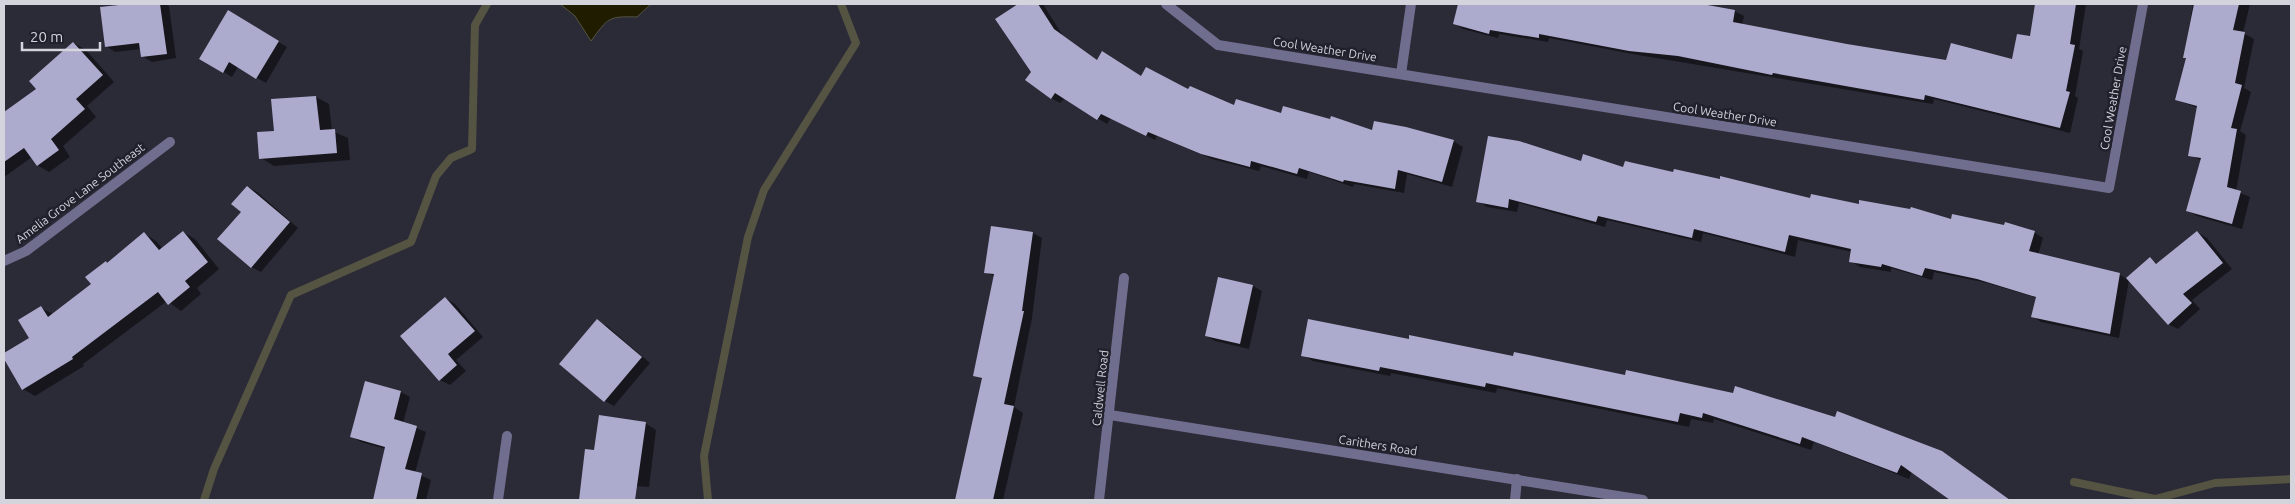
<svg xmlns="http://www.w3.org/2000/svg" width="2295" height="504" viewBox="0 0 2295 504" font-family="Ubuntu,sans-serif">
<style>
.water{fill:#1f1c00;stroke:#555342}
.shadow{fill:#0007}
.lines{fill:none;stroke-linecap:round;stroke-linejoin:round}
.stream{stroke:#555342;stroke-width:8}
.building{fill:#adabcd}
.street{stroke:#706e8e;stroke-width:10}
.labels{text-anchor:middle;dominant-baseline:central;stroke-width:5;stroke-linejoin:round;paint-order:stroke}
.street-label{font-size:12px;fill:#d4d4dd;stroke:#21202d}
</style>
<rect width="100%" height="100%" fill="#2b2a37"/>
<path class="water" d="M560,4H651L637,17C608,16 608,18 591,41L575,16Z"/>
<g class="shadow">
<path d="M138,4H164L169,6L176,58L152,62L142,56L141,49L115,52L106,46L101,8Z"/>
<path d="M1020,4H1043L1063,36L1098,61L1142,77L1235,106L1373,131L1453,141L1463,147L1452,187L1407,174L1404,193L1354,184L1353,187L1309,172L1307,179L1261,166L1259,171L1212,159L1157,136L1155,140L1111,118L1107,124L1065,98L1060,103L1051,98L1033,72L997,19Z"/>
<path d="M1459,4H1691L1734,11L1744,16L1742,25L1947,62L2013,60L2031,38L2037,4H2086L2079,49L2083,51L2075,96L2078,98L2070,133L1934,99L1933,104L1638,55L1549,38L1548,42L1499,34L1498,38L1463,29L1454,23Z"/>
<path d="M2193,4H2250L2243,33L2254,39L2244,88L2251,92L2240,131L2246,135L2236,191L2250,197L2242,229L2197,216L2188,211L2202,161L2190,155L2198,108L2176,100L2187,59L2184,57Z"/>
<path d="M228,12L287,47L266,83L238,67L232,77L200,58Z"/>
<path d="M74,43L86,50L114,82L87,106L96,117L63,146L70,157L49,172L37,165L32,157L4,177V114L38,89Z"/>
<path d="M316,97L329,104L332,131L348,138L350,160L274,166L261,158L276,132L273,100Z"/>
<path d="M1582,162L1811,199L2034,232L2043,238L2038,255L2120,275L2127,279L2150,259L2158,264L2197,232L2207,238L2232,269L2192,300L2200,309L2178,329L2168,324L2129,280L2119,338L2041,322L2032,316L2037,298L1987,283L1934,272L1932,280L1891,268V272L1860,267L1851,261L1852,252L1798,240L1795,257L1703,233L1701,242L1607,220L1605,227L1519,203L1517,212L1487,207L1478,201Z"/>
<path d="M248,187L257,192L298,228L261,272L251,267L243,212Z"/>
<path d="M183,232L195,239L219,269L197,288L201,294L181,311L167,301L83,364L84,366L35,396L23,389L4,354L31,338L41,308L53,314L93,284L106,262L108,264L145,234L156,241L163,249Z"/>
<path d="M1033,233L1042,238L1032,318L1014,407L1023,413L1003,500H956L983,380L975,375L995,277L986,272Z"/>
<path d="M1219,278L1253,286L1262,291L1249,349L1215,341L1206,336Z"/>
<path d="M445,298L455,304L483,337L456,360L466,371L450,385L440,380Z"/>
<path d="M1309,320L1953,459L2010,500H1952L1912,471L1909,479L1814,442L1811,450L1714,419L1713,423L1691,419L1689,427L1497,388L1496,393L1391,373L1390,376L1313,361L1302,355Z"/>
<path d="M597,321L607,326L650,363L614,406L605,401Z"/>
<path d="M366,382L401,392L410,397L403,423L426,432L415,473L431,480L426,500H374L386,449L361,442L352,437Z"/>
<path d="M645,423L656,430L649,487L636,486L633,500H579L587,450L595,452Z"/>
</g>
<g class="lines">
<g class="stream">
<path d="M2074,482L2155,499L2215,483L2291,479"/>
<path d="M204,500L214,469L291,295L411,242L436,176L451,158L472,149L475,25L487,4"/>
<path d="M708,500L704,456L748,237L764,190L856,43L841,4"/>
</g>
</g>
<g class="building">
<path d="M128,4H160L167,54L141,57L139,43L105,47L100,7Z"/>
<path d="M1018,4H1038L1054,29L1097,60L1102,51L1141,76L1146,67L1188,89L1190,86L1234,105L1236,99L1281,113L1283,106L1330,119L1331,116L1372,130L1374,121L1406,127L1454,140L1442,182L1398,170L1395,189L1344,180L1343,182L1299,168L1297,174L1251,161L1250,167L1201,154L1148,132L1146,136L1101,114L1097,120L1055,93L1051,99L1025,80L1031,72L995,19Z"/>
<path d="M1458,4H1702L1735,10L1733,22L1847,44L1946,60L1951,43L2012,59L2017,34L2030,36L2035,4H2076L2070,44L2075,45L2066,91L2070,92L2060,128L1925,95L1924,100L1773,73L1772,75L1678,56L1629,51L1539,34V38L1490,30L1489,34L1453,24Z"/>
<path d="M2194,4H2239L2233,30L2245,32L2235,83L2242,85L2231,128L2237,129L2227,187L2241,191L2232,224L2186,211L2201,158L2188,156L2197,106L2175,100L2186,58H2183Z"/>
<path d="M228,10L279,41L256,79L229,62L223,73L199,59Z"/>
<path d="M73,42L103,75L76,99L85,109L51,139L59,150L37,166L24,148L4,162V112L36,89L29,81Z"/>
<path d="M316,96L320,130L335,129L337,153L259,159L257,132L274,131L271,99Z"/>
<path d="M1488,136L1519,141L1581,161L1583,154L1623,167L1625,161L1673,172L1674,169L1720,179V176L1810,198L1811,194L1859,204V200L1910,209L1911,207L1951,219L1952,214L2004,225L2005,222L2035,231L2029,251L2120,273L2110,334L2031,317L2036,297L1977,279L1925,268L1922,276L1882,264L1881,267L1849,262L1851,249L1789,235L1785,252L1694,229L1692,238L1598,216L1596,222L1509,199L1508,208L1476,202Z"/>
<path d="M247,186L290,222L251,268L217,239L241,212L231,204Z"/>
<path d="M991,226L1033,232L1022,311H1024L1004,404L1014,406L993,500H955L982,378L973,376L994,274L984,273Z"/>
<path d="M183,231L208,262L185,281L190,287L168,305L158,292L72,357L73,359L22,390L4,359V353L29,338L18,320L41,306L48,317L91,284L85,277L106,261L107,263L144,232L159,250Z"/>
<path d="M2197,231L2223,263L2183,294L2192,303L2168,325L2126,278L2150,257L2156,264Z"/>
<path d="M1218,277L1253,285L1240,344L1205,336Z"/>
<path d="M445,297L475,331L448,354L457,365L439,381L400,336Z"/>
<path d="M597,319L642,357L604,402L559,364Z"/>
<path d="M1308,319L1409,339V335L1513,356L1514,352L1625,375L1626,370L1733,393L1735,386L1835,417L1837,411L1942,451L2010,500H1950L1901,465L1897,473L1802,437L1800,444L1703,413L1702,418L1680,413L1678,422L1486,383L1485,387L1380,367L1379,371L1301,356Z"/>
<path d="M365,381L401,391L394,419L417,426L405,469L422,473L416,500H373L385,447L350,437Z"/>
<path d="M599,415L646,422L635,500H579L585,449L594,450Z"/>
</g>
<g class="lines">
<g class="street">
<path d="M1166,4L1218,45L2109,188L2143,4"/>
<path d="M1401,74L1411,4"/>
<path d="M4,261L26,251L170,142"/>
<path d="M1110,415L1643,500"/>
<path d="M498,500L507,436"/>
<path d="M1099,500L1124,278"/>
<path d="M1515,500L1517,479"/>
</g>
</g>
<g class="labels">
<g class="street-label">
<text transform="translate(1325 49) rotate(9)">Cool Weather Drive</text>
<text transform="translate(2113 98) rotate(-80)">Cool Weather Drive</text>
<text transform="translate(1725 114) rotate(9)">Cool Weather Drive</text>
<text transform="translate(80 193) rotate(-37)">Amelia Grove Lane Southeast</text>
<text transform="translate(1100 388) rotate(-84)">Caldwell Road</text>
<text transform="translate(1378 445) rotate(9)">Carithers Road</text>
</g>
</g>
<rect width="2295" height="504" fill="none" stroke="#d4d4dd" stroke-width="10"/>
<path d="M22 42v8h78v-8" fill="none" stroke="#d4d4dd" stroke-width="2.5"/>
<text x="30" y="42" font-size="15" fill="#d4d4dd" stroke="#21202d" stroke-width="4" paint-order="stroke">20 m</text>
</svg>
